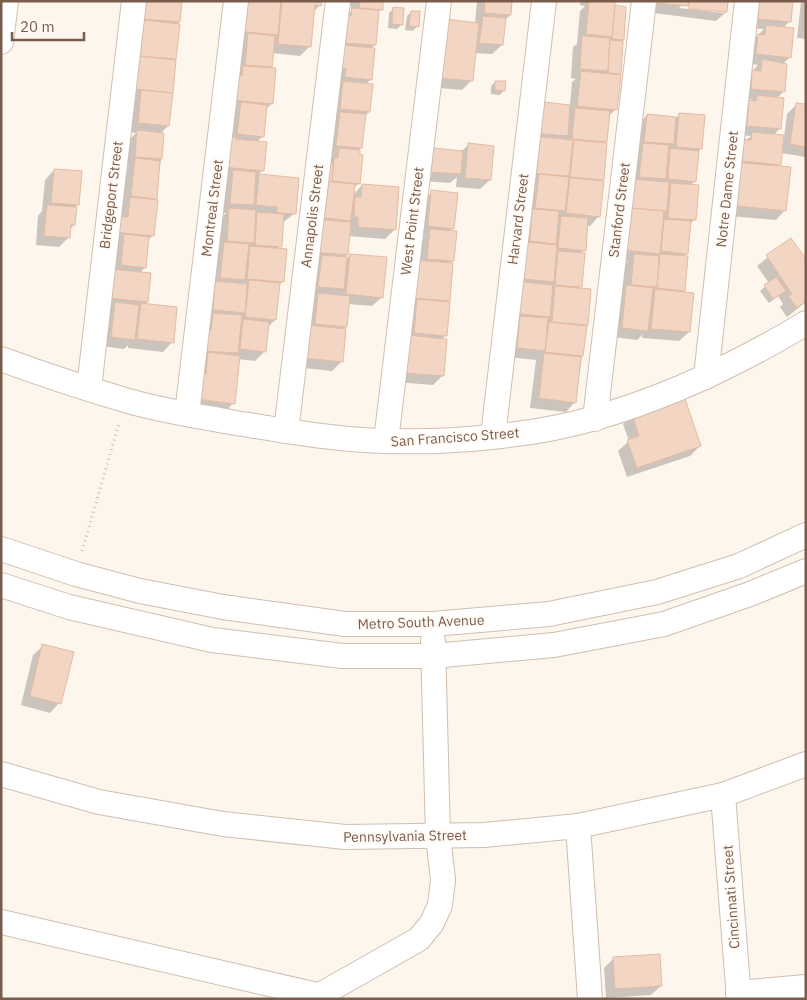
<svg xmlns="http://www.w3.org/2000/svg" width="807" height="1000" viewBox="0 0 807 1000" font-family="'IBM Plex Sans',sans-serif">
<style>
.shadow{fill:#0003;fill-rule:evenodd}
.building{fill:#f3d5c3;stroke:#e6bba3}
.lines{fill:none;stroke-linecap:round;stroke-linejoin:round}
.minor-casing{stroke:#d1beb0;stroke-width:26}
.path{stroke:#d9b8a5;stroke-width:3;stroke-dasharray:1 4;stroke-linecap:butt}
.minor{stroke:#fff;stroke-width:24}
.labels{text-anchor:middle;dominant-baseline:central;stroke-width:4;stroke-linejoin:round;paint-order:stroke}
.street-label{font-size:14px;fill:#7a5c4d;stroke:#fffaf3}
</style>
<rect width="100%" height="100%" fill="#fdf6ec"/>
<g class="shadow">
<path d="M136,1L179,22L176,25H178L168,126L160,134L161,159L155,198L153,201V235L147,241L145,267L140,273L147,302L144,305L172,342L163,352L128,348V345L124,349L102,346L126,169L129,166H126L128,141L136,133L129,132Z"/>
<path d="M238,1H321L320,5L313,12L309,47L300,56L272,53L270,69L272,103L265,110L263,136L256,143L263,170L258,175L297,179L294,214L282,223L280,246L277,250L283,281L278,286L275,320L268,327L265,351L255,361L238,359L233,403L224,413L188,408L220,219L226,213H221L224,181L228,178L214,176Z"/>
<path d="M341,1H382L381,9L377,13L375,45L371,48V79L365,85L369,112L364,116L361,148L357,151L359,183L353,189V195L362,185L398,188L394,230L385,239L348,236L346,259L350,255L382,297L372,306L348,304L346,327L343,329L342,361L332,371L294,367L309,304L316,297L309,296L330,159L333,156L327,155L343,19L351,11V5H341Z"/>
<path d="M477,1H511L510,15L505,20L502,45L492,54L474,53L471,81L462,90L428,87L475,24Z"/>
<path d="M580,1H611L609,3L613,6L625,8L619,73L616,76V109L608,117L606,141L603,144L599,216L590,226L586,225L584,250L580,254V286L577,289L587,324L575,402L566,412L530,408L536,360L508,357L523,146L570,106L572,82L576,79L571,78L573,47L577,44L580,11L585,6L580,5Z"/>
<path d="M647,1H727L726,12L716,21L646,12ZM682,5L724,11V13L679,8Z"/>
<path d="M746,1H792L790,21L783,28L790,57L782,65L784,91L776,99L780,128L773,136L784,137L787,114L797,104L806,105V157L781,153L780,164L777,167L785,210L776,220L719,215L735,150L751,136L738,135L740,111L752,99L742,98L743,81L758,65L747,63L748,45L764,29L749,28Z"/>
<path d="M801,1H806V39L797,38Z"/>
<path d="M394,8L402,24L397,29L388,28L389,13Z"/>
<path d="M411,12L417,26L413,31L405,30L407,16Z"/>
<path d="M495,82L504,90L500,95L491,94V86Z"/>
<path d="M680,114L701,148L698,152L695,181L691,185L694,220L689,225L687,253L683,257L684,290L681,293L689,332L679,341L642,338L643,334L637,340L613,337L625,264L628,261L615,260L638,125L647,115L676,118Z"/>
<path d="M468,145L490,180L480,189L456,187L457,177L450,183L422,181L433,150L461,152ZM431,158H433L431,178H429Z"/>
<path d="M54,170L80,172L74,225L69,230V237L59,247L36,245L38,216L42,211L45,180Z"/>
<path d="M432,192L452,228L449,232L453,260L450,264L445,336L441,340L442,376L433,385L395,382L421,240L425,236L419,235L422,201Z"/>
<path d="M790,240L806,262V302L787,317L780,307L783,304L778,296L769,303L760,291L769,283L757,266Z"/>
<path d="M633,415L700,446L690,456L627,477L618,451L629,441L623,424Z"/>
<path d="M43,646L59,703L50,713L21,705L33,655Z"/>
<path d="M614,958L661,986L651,995L606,998L604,968Z"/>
</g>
<g class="building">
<path d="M144,1H182L180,22L142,19Z"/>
<path d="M241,1H281L278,35L238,31Z"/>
<path d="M282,1H322L321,6L315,5L311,47L278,44Z"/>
<path d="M360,1H383V10L359,8Z"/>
<path d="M485,1H512L511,15L484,13Z"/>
<path d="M589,1L615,2L612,37L586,34Z"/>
<path d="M655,1H688V6L655,3Z"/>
<path d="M689,1H728L727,12L689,9Z"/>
<path d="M759,1H793L791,22L758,19Z"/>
<path d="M615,5L626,7L624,40L612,39Z"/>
<path d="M393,7L404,8L403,25L392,24Z"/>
<path d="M352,8L379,10L376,45L342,43L345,16H351Z"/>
<path d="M411,11H420L419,27L409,26Z"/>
<path d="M483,16L506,18L503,45L479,43Z"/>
<path d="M444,19L479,23L473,81L437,78Z"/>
<path d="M144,20L180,24L176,59L140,56Z"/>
<path d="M766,25L794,28L791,58L756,54L758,34L765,35Z"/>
<path d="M248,33L275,36L272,67L245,65Z"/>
<path d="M582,36L610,38L608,71L580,69Z"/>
<path d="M610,40L623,41L621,74L608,73Z"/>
<path d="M341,45L375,48L372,80L345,77L346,69L339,68Z"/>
<path d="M138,56L176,60L173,93L135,89Z"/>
<path d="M762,59L787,64L785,92L751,89L752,70L761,71Z"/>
<path d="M243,66L276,68L273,104L232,100L234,75L242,76Z"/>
<path d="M581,71L621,75L617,110L577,106Z"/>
<path d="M343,81L373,84L370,112L340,109Z"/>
<path d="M495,81H506L505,91L495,90Z"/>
<path d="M141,90L173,93L169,126L138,123Z"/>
<path d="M757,95L784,98L781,129L747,126L749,100L756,101Z"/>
<path d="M536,101L570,105L568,136L533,133Z"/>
<path d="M241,102L267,105L264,137L237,134Z"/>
<path d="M796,103L806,104V147L790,144Z"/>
<path d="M575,108L610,111L607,142L572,139Z"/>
<path d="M340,112L366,114L362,148L336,146Z"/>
<path d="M679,113L705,115L702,149L676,147Z"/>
<path d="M647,114L676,117L674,144L644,142Z"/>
<path d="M137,130L164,133L162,159L135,157Z"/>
<path d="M752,132L784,135L781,165L742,161L744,139L751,140Z"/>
<path d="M226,136L236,137V139L267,142L264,171L223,167Z"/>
<path d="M532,136L573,140L569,176L529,173Z"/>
<path d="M574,140L607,143L604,180L570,177Z"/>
<path d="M468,143L494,146L491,180L465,178Z"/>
<path d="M643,143L669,145L666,179L639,177Z"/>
<path d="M339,148L360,150V155H363L360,184L332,181L334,158H338Z"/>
<path d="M433,148L463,151L461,174L431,172Z"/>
<path d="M670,148L699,151L696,182L668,179Z"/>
<path d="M135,158L160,161L157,199L131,196Z"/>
<path d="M732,162L791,167L786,211L728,205Z"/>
<path d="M324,163L333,164L332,182L322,180Z"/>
<path d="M54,169L82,171L79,205L51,203Z"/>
<path d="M233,170L256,172L254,205L230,204Z"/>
<path d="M259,174L299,178L296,214L277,213V207L256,205Z"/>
<path d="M539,174L569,177L565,211L535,208Z"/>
<path d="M570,178L604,181L600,217L566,213Z"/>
<path d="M632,179L669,182L667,211L630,208Z"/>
<path d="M320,181L355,184L351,221L317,217Z"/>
<path d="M671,183L699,185L696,220L668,218Z"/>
<path d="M362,184L399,187L396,230L358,227V217H354L355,197H361Z"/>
<path d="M431,190L458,193L454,229L428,226Z"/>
<path d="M130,197L158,200L154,236L114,232L115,216L128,217Z"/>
<path d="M47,205L77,207L75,225H71L70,238L44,236Z"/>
<path d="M229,208L256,210L254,243L227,241Z"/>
<path d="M628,208L664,211L660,254L624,250Z"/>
<path d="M532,209L559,211L556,244L530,241Z"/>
<path d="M257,212L284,214L282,247L255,245Z"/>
<path d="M561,216L588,218L586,251L558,248Z"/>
<path d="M315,219L351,222L348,255L312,252Z"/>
<path d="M664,219L691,221L688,254L661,251Z"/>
<path d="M430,229L457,231L454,261L427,259Z"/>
<path d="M124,234L149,237L146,268L121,265Z"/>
<path d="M791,238L806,259V301L797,308L788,296L792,294L766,255Z"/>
<path d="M224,242L249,244L245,280L220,278Z"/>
<path d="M527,242L557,245L554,282L524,279Z"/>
<path d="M250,246L287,249L284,282L247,279Z"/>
<path d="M558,251L585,253L582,287L555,285Z"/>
<path d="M350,254L387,257L383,298L346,294Z"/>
<path d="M634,254L659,256L657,287L631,285Z"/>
<path d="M660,254L688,256L685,291L657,288Z"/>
<path d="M322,255L347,257L344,289L318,287Z"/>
<path d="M414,260L453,263L450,301L411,298Z"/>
<path d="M111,269L151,273L148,302L108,298Z"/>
<path d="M776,277L786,291L773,299L764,285Z"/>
<path d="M249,280L280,283L276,320L245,317Z"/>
<path d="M215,281L247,284L245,313L213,310Z"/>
<path d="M514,281L553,285L550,317L511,313Z"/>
<path d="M626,285L653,288L648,331L622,328Z"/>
<path d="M555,286L591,289L588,325L552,322Z"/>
<path d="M655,289L694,293L690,332L651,329Z"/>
<path d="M318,293L350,296L347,327L315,324Z"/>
<path d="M417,299L450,302L447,336L414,333Z"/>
<path d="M115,302L139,305L135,340L111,337Z"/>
<path d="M141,303L177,307L174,343L137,339Z"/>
<path d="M213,313L242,315L238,353L202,351L203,330H211Z"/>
<path d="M520,316L548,318L545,351L517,348Z"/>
<path d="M243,319L269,322L266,352L240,349Z"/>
<path d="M549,322L587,326L583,356L545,352Z"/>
<path d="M307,325L346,329L343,362L303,358Z"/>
<path d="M407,335L447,339L444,376L404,373Z"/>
<path d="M208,352L240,356L235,404L197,399L200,373L206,374Z"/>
<path d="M544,353L581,357L576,403L539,398Z"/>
<path d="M684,396L701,446L637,468L627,440L639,436L632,414Z"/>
<path d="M42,644L74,652L61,704L30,696Z"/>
<path d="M660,954L662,986L615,989L613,957Z"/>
</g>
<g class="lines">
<defs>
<g id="minor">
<path d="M1,42L6,1"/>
<path d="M1,359C42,374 84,388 125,400C161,411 199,416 236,423C286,431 337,440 387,441C451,443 534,436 595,418C669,397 740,363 806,323"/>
<path d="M706,377L747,1"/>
<path d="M89,388L134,1"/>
<path d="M187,414L236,1"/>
<path d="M595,419L644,1"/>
<path d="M286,431L338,1"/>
<path d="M493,436L544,1"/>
<path d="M386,441L439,1"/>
<path d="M1,549L76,574L140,591L223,607L345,624H433L549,614L657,592L739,566L806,535"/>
<path d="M1,585L69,607L212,640L342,656H433L554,645L664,624L750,594L806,571"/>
<path d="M1,774L99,802L223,824L345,837L484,835L578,826L723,795L806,764"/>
<path d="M723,795L739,999"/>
<path d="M578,826L590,999"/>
<path d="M1,922L317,995"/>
<path d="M738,993L806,987"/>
<path d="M313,999L419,939L432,923L440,905L443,880L438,836L433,641"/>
</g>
</defs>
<use href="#minor" class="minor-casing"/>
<path class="path" d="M82,551L119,423"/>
<use href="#minor" class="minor"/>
</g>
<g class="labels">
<g class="street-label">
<text transform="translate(727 189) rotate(-84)">Notre Dame Street</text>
<text transform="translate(111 195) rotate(-83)">Bridgeport Street</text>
<text transform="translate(212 208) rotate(-83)">Montreal Street</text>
<text transform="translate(619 210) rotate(-83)">Stanford Street</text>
<text transform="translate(312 216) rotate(-83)">Annapolis Street</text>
<text transform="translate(518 219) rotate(-83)">Harvard Street</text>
<text transform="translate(412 221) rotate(-83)">West Point Street</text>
<text transform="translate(455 437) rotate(-4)">San Francisco Street</text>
<text transform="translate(421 622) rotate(-2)">Metro South Avenue</text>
<text transform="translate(405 836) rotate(-1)">Pennsylvania Street</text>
<text transform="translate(731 897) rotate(-94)">Cincinnati Street</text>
</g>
</g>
<rect width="807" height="1000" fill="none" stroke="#7a5c4d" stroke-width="5"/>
<path d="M12 32v8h72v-8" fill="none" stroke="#7a5c4d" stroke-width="2.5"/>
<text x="20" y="32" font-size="15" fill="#7a5c4d" stroke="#fffaf3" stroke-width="4" paint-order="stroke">20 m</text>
</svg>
